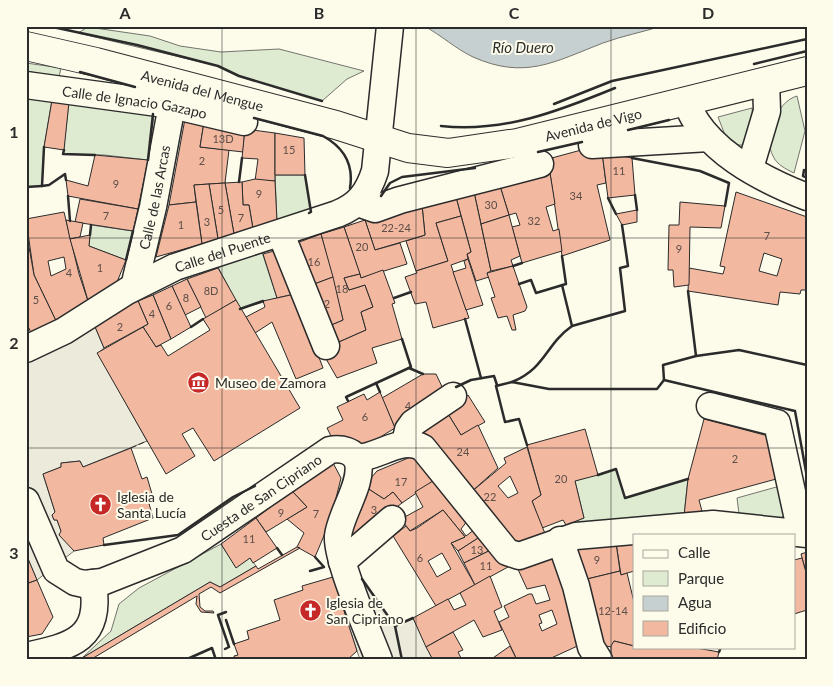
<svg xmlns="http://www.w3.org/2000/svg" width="833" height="686" viewBox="0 0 833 686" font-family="Lato,sans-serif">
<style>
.green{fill:#deebd1;stroke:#74746e}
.parking{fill:#eceadb;stroke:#74746e}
.water{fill:#c7d0d0;stroke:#74746e}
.building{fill:#f2b8a0;stroke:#2b2b2b;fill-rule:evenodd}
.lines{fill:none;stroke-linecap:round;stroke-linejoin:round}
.street-casing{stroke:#2b2b2b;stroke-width:29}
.secondary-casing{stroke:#2b2b2b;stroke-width:30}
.street{stroke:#fdfbea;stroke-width:26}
.secondary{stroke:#fdfbea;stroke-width:28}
.fence{stroke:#2b2b2b;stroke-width:1;stroke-dasharray:6 2.5;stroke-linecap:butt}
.wall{stroke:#2b2b2b;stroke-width:2.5}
.grid{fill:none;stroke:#2b2b2b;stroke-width:1;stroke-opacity:0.55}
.labels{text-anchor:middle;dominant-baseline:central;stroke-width:4;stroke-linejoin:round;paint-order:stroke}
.number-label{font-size:11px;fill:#5d4e48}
.street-label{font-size:14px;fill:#2b2b2b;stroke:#fdfbea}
.poi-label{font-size:14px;fill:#2b2b2b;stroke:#fdfbea;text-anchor:start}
.water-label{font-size:15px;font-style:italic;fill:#2b2b2b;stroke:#fdfbea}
.neatline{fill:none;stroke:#2b2b2b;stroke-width:2}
.grid-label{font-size:16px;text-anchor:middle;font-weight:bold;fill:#2b2b2b}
</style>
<rect width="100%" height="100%" fill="#fdfbea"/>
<g class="green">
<path d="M88,27L150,36L180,46L221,52L279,49L364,71L347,79L322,101L239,76L218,66L78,33Z"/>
<path d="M26,63L61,68L59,77L26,71Z"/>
<path d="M797,96L805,131L794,173C786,169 777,165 773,156C763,138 776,102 797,96Z"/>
<path d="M26,97L52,100L44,147L42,186L26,187Z"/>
<path d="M69,102L154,114L148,160L104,155L63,154Z"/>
<path d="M752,108C754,120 750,137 742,145H736L725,135L718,117Z"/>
<path d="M275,175H305L311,212L277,222Z"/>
<path d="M91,225L133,231L126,260L89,246Z"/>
<path d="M262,252L277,298L240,309L217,265Z"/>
<path d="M616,469L625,498L688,479L684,516L566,525L584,518L575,481Z"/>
<path d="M780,486L786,516L775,519L739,514L737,498Z"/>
<path d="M221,544L236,567L250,558L256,566L220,587L210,582L82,658L111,631L119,604L139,588Z"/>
</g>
<g class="parking">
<path d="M93,322L104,348L98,353L147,441L83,467L80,461L61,463V467L43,474L55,512L52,515L54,520H57L61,531L74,551L37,580L26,554V341Z"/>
<path d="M355,569L395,626L413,618L433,660H360L333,577Z"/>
</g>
<path class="water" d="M424,26H662C643,32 622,36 603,43C554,62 525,80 473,57C456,49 441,35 424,26Z"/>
<g class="building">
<path d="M52,100L69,102L64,150L44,147Z"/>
<path d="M185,119L204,122L200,147L229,150L225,183L194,185L196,202L169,205Z"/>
<path d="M204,122L245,129L243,152L200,147Z"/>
<path d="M245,129L275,133V181H255L258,159L242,158Z"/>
<path d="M275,133L304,138L305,175H275Z"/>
<path d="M585,149L602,152L606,183L597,185L610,240L562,256L548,159Z"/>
<path d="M602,152L632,158L635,195L608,198Z"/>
<path d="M95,155L148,160L138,209L68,196L66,180L88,186Z"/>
<path d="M550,173L555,204L546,207L553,231L559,229L562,251L522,263L512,227L520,225L516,213L509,215L500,186Z"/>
<path d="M255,179L275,181L277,222L253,229L249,205H243L242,182Z"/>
<path d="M242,182L243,205H249L253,229L234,234L225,183Z"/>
<path d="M225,183L234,234L218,239L209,184Z"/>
<path d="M209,184L218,239L202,244L194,185Z"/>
<path d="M500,186L509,215L481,224L474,192Z"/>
<path d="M474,192L491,271L487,273L489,277L476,281L467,254L471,252L456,197Z"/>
<path d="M736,192L807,217V290H801L800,294L780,292L778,305L688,291L689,268L723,274L725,267L720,266ZM764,253L782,259L777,276L759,271Z"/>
<path d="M456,197L461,216L436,223L448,261L416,271L406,241L425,235L422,205Z"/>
<path d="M80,199L138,209L133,231L75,222Z"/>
<path d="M196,202L202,244L156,257L169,205Z"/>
<path d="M680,202L725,206L721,228L690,227L689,285L674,287L673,270H668L669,225H679Z"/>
<path d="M422,205L425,235L375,250L365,220Z"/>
<path d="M637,210V222L622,225L616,214Z"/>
<path d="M64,212L79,274L89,304L58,325L34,275L26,219ZM64,257L66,269L51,276L48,261Z"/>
<path d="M509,215L520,256L511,260L513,266L491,271L481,224Z"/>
<path d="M461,216L471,252L467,254L468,259L451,265L469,318L433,328L426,302L415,304L405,277L417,273L416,271L448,261L436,223Z"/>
<path d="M66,220L83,223L80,237L70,239Z"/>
<path d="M365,220L375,250L400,243L407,264L361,278L344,227Z"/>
<path d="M344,227L360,274L344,278L349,290L365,285L373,307L361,312L366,330L332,345L324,328L343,320L321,234Z"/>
<path d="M26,230L34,275L58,325L33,337L26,322Z"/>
<path d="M321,234L333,277L309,286L294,244Z"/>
<path d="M90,235L89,246L126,260L115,287L89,304L70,239Z"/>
<path d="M281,249L295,294L277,298L263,254Z"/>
<path d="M468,259L483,305L466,310L453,272L466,268L464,261Z"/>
<path d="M513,266L527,307L525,311L513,315L516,330H512L507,316L498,318L491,298L495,297L487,273Z"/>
<path d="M218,268L236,300L206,318L187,279Z"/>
<path d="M383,270L395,303L392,304L402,339L372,348L377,363L337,378L321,350L366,330L361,312L373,307L365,285L349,290L344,278L360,274L361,278Z"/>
<path d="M333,277L343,320L324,328L309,286Z"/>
<path d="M187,279L201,307L185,315L172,286Z"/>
<path d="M172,286L191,327L171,339L153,295Z"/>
<path d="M295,294L323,368L296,379L272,322L255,333L246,317L265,307L263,301Z"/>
<path d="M153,295L171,339L156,347L143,327L148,324L138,301Z"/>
<path d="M236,300L300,408L214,461L193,428L182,434L195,456L166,474L97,353L143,327L156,347L161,345L168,356L210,330L203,319Z"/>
<path d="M138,301L148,324L104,348L93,322Z"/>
<path d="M423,374H436L446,395L395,428L382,398Z"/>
<path d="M380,392L395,428L369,444H335L327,428L343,420L337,407L364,394L367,400Z"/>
<path d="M468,395L485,422L461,435L445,409Z"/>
<path d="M445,409L461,435L478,425L498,468L470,493L418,430Z"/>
<path d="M704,419L772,437L780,478L699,500L702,511L684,516L688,479Z"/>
<path d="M585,429L598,475L575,481L584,518L566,525L563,520L542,528L532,501L541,495L527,445Z"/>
<path d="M527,447L541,495L532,501L546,536L516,548L470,493L506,463L504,458ZM510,476L518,493L508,498L498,486Z"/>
<path d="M131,448L142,479L147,477L152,494L147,496L153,518L103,538L104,545L74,551L59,535L61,531L57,520H54L52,515L55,512L43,474L61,467V463L80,461L83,467Z"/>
<path d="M413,456L441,476L402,503L393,492L384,499L364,486L377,471Z"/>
<path d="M332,461L341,478L336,498L339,500L315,557L297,547L304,533L287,519L307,507L292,491Z"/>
<path d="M441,476L486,533L458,551L451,543L465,537L443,510L410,531L401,519L423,507L415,492ZM468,520L475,529L466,536L461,529Z"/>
<path d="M364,486L384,499L393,492L402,503L355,539L347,529Z"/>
<path d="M292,491L307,507L266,532L256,518Z"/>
<path d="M443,510L465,537L451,543L475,585L436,606L393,536L406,526L410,531L417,528ZM442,553L451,569L437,577L428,561Z"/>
<path d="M256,518L277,548L253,563L250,558L236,568L221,544Z"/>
<path d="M486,533L497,547L464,563L458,551Z"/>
<path d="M634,542V571L621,575L616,543Z"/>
<path d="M616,543L620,571L583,580L572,546Z"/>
<path d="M297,547L300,548L220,593L211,587L199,594L200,607L205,611H213L214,613L201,612L196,604L197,596L90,660H83L82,658L210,582L220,587L256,566L258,569Z"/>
<path d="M497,547L508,567L475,585L464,563Z"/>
<path d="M557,551L584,643L547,660H517L499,622L509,617L504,606L529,594H532L536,604L550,600L545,585L527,589L516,565ZM552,610L557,624L542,631L539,624L542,623L539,615Z"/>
<path d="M807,552V576L801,554Z"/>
<path d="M26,554L37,580L26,584Z"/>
<path d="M802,558L807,576V610L794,614V560Z"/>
<path d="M620,571L621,575L627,573L634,602V646L614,641L612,647L598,645L583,580Z"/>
<path d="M490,576L502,607L494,611L502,630L483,637L474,620L426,647L413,618L448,599L454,610L466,605L460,593Z"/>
<path d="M333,577L357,651L347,660H235L234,656L238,655L234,644L249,639L247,631L280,620L274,600L303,590L302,586Z"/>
<path d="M37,580L53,617L42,634L26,637V584Z"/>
<path d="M453,632L463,650L458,652L462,660H433L426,647Z"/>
<path d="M614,641L642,648L691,647L719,652L717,660H611V646Z"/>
<path d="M510,646L517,660H490Z"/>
</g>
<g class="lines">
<defs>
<g id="street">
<path id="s1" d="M26,85L172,105L244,122"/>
<path d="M686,101C703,150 761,179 807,197"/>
<path d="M592,145L709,138"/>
<path d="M750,168L767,111L766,81"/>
<path d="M358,203L375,209L400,200L540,164"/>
<path d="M281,234L326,346"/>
<path id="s2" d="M134,287L153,207L172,105"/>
<path id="s3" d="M26,349L64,331L127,291L175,267L337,214C358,206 368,193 375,171L390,26"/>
<path d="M710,406L777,423L801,533"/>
<path d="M405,443L408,430L413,423L453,396"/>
<path d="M356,458C379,458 401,435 423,448L507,552L519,556L576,536L713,524L807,534"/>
<path id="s4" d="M26,501L56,570L75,582L84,584L102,582L183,550L330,450C340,448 355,450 358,463C363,483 340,515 338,536C336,560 369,633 379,660"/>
<path d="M560,540L576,586L591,647L599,660"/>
<path d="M342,562L392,519"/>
<path d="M26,656C73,646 102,639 93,583"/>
</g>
<g id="secondary">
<path id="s5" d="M26,46L96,62L336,125L408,148L448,153L517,143L807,71"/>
</g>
</defs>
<use href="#street" class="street-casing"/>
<use href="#secondary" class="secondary-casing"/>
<use href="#street" class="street"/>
<use href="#secondary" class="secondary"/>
<path class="fence" d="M131,448L147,441"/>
<g class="wall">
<path d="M48,26L137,45L218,66L239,76L322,101"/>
<path d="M754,64L807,51"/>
<path d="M80,72L135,87"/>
<path d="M554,104L612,81L807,39"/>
<path d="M254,118L323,136C343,147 354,164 350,188"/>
<path d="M441,126C503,133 559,111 615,88"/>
<path d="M628,130L669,120"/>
<path d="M44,147L42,186L49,185L65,174L66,180"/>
<path d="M64,150L63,154L95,155"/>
<path d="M538,152L582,142"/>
<path d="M632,158L700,171L729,183L725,206"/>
<path d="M148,160L153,114"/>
<path d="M804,170L803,176L807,178"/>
<path d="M305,175L311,212L309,213"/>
<path d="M239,182L242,158"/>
<path d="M26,187L42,186"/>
<path d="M635,195L637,210"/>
<path d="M68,196L70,221"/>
<path d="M381,196L390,183L402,177L475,168"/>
<path d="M608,198L616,214"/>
<path d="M90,235L91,225"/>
<path d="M126,260L133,231"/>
<path d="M513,266L522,263"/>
<path d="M519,284L531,280L536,293L566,284L562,256"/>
<path d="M688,291L696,356"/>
<path d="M394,298L411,292"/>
<path d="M240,309L263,301"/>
<path d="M465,319L481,378"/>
<path d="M572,326L625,311L620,268L628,266L622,225"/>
<path d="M191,327L203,319"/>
<path d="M807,365L739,350L696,356L663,365L664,380L795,411L807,477"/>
<path d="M409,368L423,374"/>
<path d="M512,382C546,368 545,345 572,326L562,285"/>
<path d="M376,383L380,392"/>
<path d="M456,387L471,380L494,376L497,385"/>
<path d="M348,401L346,397L411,367L402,339"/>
<path d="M527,445L519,419L505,422L496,386L512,382L549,389H657L664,380"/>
<path d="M598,475L616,469L625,498L688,479"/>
<path d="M104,545L178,535L233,497L255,486"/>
<path d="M277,548L282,555"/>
<path d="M310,571L324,567L315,557"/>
<path d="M362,579L395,626L413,618"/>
<path d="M226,620L234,644"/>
<path d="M395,626L402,660"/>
<path d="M225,649L229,647L218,615L226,612"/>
<path d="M719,652L721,647"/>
<path d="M185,660L212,648L215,657"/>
</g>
</g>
<path class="grid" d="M222,26V660M416,26V660M611,26V660M26,238H807M26,448H807"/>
<defs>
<symbol id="museum-disc" viewBox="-11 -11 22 22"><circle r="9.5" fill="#c62828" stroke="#fdfbea"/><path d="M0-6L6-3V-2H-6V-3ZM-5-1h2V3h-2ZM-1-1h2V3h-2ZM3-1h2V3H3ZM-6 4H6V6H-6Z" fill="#fff"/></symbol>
<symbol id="church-disc" viewBox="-11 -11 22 22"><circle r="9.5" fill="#c62828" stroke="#fdfbea"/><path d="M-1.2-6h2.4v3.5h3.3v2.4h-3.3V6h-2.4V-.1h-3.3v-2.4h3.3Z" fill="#fff"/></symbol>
</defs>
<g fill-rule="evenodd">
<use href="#museum-disc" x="186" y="370" width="25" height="25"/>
<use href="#church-disc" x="88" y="492" width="25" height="25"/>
<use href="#church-disc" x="298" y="598" width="25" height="25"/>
</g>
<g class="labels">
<g class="number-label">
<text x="223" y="138">13D</text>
<text x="289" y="149">15</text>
<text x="202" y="160">2</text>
<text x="619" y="170">11</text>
<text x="116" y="183">9</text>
<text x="259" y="193">9</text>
<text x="576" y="195">34</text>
<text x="491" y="204">30</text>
<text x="221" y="209">5</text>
<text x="106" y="215">7</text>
<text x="241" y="217">7</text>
<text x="534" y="220">32</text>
<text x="207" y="221">3</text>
<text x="181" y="224">1</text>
<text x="396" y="227">22-24</text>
<text x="767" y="235">7</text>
<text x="362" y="246">20</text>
<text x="679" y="248">9</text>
<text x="314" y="261">16</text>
<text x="100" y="267">1</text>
<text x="69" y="272">4</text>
<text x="342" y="288">18</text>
<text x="211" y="290">8D</text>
<text x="186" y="297">8</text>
<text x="36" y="299">5</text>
<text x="327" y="303">2</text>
<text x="169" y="305">6</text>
<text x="152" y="313">4</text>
<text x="120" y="326">2</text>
<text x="408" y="405">4</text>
<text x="365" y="416">6</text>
<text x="463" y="451">24</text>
<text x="735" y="458">2</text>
<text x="561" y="478">20</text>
<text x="401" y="481">17</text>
<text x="490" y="496">22</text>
<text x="374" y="509">3</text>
<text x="281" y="512">9</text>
<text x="316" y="513">7</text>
<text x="249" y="538">11</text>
<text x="477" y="549">13</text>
<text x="420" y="557">6</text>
<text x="597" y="559">9</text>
<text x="486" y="565">11</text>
<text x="613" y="610">12-14</text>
</g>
<g class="street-label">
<text stroke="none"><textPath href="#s5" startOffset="182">Avenida del Mengue</textPath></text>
<text stroke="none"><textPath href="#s1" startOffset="110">Calle de Ignacio Gazapo</textPath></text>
<text stroke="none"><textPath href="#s5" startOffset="584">Avenida de Vigo</textPath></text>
<text stroke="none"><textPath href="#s2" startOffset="92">Calle de las Arcas</textPath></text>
<text stroke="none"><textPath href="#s3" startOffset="220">Calle del Puente</textPath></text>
<text stroke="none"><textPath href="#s4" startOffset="306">Cuesta de San Cipriano</textPath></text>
</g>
<g class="poi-label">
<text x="215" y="382">Museo de Zamora</text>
<text x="117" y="496">Iglesia de<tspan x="117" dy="16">Santa Lucía</tspan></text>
<text x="326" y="602">Iglesia de<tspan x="326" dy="16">San Cipriano</tspan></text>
</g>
<g class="water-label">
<text x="523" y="47">Río Duero</text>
</g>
</g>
<rect width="833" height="686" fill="none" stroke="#fdfbea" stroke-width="55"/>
<rect x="633" y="534" width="162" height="115" fill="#fdfbea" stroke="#a9a89e"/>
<rect x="643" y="550" width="25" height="8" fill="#fdfbea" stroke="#a9a89e"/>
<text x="678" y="558" font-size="15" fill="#2b2b2b">Calle</text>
<rect x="643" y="571" width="25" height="15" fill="#deebd1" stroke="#a9a89e"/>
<text x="678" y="584" font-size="15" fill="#2b2b2b">Parque</text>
<rect x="643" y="596" width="25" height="15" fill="#c7d0d0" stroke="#a9a89e"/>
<text x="678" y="608" font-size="15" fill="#2b2b2b">Agua</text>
<rect x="643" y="621" width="25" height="15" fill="#f2b8a0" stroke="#a9a89e"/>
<text x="678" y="634" font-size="15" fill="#2b2b2b">Edificio</text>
<rect x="28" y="28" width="778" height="630" class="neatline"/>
<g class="grid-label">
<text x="125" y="19">A</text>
<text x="319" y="19">B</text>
<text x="514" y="19">C</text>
<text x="708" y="19">D</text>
<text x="14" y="138">1</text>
<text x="14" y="349">2</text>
<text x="14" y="559">3</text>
</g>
</svg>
